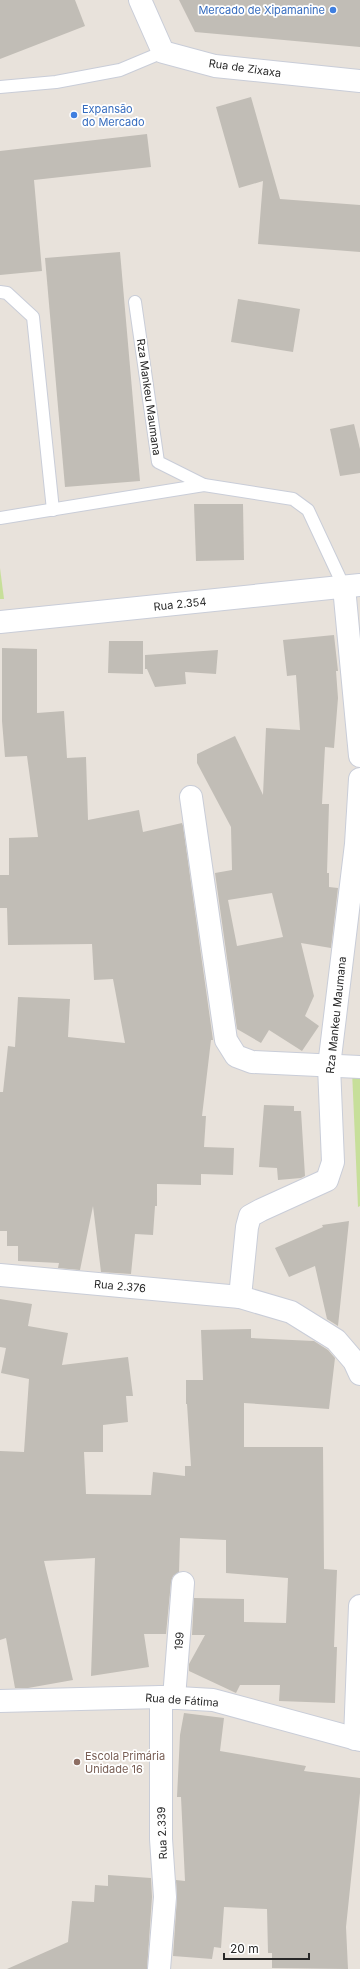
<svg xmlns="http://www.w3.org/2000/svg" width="360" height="1969" viewBox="0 0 360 1969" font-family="Inter,sans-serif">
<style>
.pitch{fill:#c7df9a}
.building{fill:#c1bdb6;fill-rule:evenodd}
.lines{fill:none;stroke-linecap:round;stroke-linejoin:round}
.service-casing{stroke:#c9cdd8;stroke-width:14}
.minor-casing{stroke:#c9cdd8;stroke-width:24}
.service{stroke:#fff;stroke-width:12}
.minor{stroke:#fff;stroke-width:22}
.shop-dot{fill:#3f7fe0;stroke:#fff;stroke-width:1.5}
.education-dot{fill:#8d6e63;stroke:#fff;stroke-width:1.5}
.labels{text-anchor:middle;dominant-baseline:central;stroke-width:3.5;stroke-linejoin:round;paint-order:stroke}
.shop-label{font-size:11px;fill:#366cbe;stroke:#fff;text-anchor:end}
.street-label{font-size:11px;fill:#282828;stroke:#fff}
.education-label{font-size:11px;fill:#785e54;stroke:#fff;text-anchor:start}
</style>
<rect width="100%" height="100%" fill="#e8e2db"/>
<g class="pitch">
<path d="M0,568L4,599H0Z"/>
<path d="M360,1070V1206L358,1207L352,1071Z"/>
</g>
<g class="building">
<path d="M0,0H75L85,26L0,59Z"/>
<path d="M179,0H360V47L195,32Z"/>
<path d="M251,97L280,199L360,205V252L258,244L263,181L239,188L216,107Z"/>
<path d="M147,134L151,167L34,180L42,271L0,275V151Z"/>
<path d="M120,252L140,481L65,487L45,258Z"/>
<path d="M238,299L300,309L293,352L231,342Z"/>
<path d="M354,424L360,449V473L340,476L330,429Z"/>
<path d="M194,504H243L244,560L196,561Z"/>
<path d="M334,635L338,671H336L338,698L334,748L325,747L322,804H329L327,873H329V887L338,888L331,948L301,943L314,996L305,1016L319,1026L302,1051L269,1030L261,1043L237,1029L215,873L232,870L231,827L197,763V754L235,736L263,795L266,728L300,730L296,675L287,676L283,640ZM272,893L283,937L237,946L228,900Z"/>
<path d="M109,641H143V674L108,673Z"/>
<path d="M2,648L37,649V713L64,711L67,758L86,757L88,820L139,810L143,832L182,823L183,826L213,1040H211L202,1116H206L204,1147L234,1148L233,1175L201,1174V1185L157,1184V1206H155L153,1235L135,1234L131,1274L101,1272L93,1206L80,1270L58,1268L59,1263L18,1261V1246H7V1231H0V1092H3L8,1046L15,1047L18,997L70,999L68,1037L125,1043L113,979L94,980L92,944L8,945L7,908H0V875H9V838L38,837L27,756L5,757L2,721Z"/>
<path d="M218,650L216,674L185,672L186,684L155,687L147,669H145V655Z"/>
<path d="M264,1105L294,1106V1111H301L305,1176L301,1178L278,1180L277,1168L259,1167Z"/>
<path d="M349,1221L338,1326L327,1319L315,1266L289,1277L275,1248L323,1227L322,1225Z"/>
<path d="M0,1299L32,1304L28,1326L68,1333L62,1365L128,1357L133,1396H126L128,1422L103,1425V1452H84L86,1494L151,1495L153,1472L185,1476V1466H191L187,1404H186V1380H203L201,1330L251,1329V1338L314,1341L328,1350L335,1358L329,1409L244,1403V1447H323L324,1569L337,1570L334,1647H337L335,1703L279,1701L280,1685H240L236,1693L189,1671V1664L205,1635H192L194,1598L244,1599V1622L286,1623L288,1578L226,1573V1540L180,1538L179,1572L173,1576L171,1582L166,1634H144L149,1667L91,1676L95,1558L44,1561L73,1680L28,1688H15L6,1638L0,1640V1451L24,1452L29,1379L1,1373L6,1348L0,1347Z"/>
<path d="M184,1713L224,1718L220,1751L306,1766L304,1771L360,1778V1793L346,1927L348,1969L272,1968V1953H268L267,1909L224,1907L221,1948L214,1947L212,1959L173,1956L177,1898L176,1880L185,1881L181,1797H177L180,1735Z"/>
<path d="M108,1875L151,1878L152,1897L147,1969H7L68,1942L72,1901L94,1902L95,1885L108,1886Z"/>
</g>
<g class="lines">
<defs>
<g id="service">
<path d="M0,87L56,82L120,70L163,52"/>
<path d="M0,292L7,293L33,317L53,510"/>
<path d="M135,302L158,462L204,485L293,499L308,510L344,587"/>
<path d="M0,518L204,485"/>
</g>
<g id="minor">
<path d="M140,0L163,52L215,66L360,81"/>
<path d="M344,587L360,756"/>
<path d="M0,622L360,585"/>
<path d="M191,797L226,1040L236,1056L252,1062L360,1067"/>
<path d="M0,1275L240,1297L291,1312L336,1340L354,1361L360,1374"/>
<path d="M240,1297L247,1227L250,1216L261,1210L327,1180L333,1162L329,1066L356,844L360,779"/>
<path d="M174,1698L183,1583"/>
<path d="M0,1701L161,1697L213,1700L360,1740"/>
<path d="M355,1739L360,1606"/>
<path d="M159,1969L165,1897L161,1839V1697"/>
</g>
</defs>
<use href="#service" class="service-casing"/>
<use href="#minor" class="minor-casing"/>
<use href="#service" class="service"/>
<use href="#minor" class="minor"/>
</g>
<g class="shop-dot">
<circle cx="333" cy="10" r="4"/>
<circle cx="74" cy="115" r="4"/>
</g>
<circle class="education-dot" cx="77" cy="1762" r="4"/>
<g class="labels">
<g class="shop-label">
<text x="325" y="10">Mercado de Xipamanine</text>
<text x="82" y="109" text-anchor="start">Expansão<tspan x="82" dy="13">do Mercado</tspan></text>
</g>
<g class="street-label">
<text transform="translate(245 68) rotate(8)">Rua de Zixaxa</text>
<text transform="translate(149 397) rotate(82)">Rza Mankeu Maumana</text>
<text transform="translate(180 604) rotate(-6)">Rua 2.354</text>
<text transform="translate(336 1015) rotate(-84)">Rza Mankeu Maumana</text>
<text transform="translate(120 1286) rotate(5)">Rua 2.376</text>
<text transform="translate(179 1641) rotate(-86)">199</text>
<text transform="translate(182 1700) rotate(4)">Rua de Fátima</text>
<text transform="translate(162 1833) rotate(-92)">Rua 2.339</text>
</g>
<g class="education-label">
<text x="85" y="1756">Escola Primária<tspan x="85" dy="13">Unidade 16</tspan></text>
</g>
</g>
<path d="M224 1953v6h85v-6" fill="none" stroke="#282828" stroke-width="2"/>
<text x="230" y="1953" font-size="12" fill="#282828" stroke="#ffffff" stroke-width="3" paint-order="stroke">20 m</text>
</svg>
